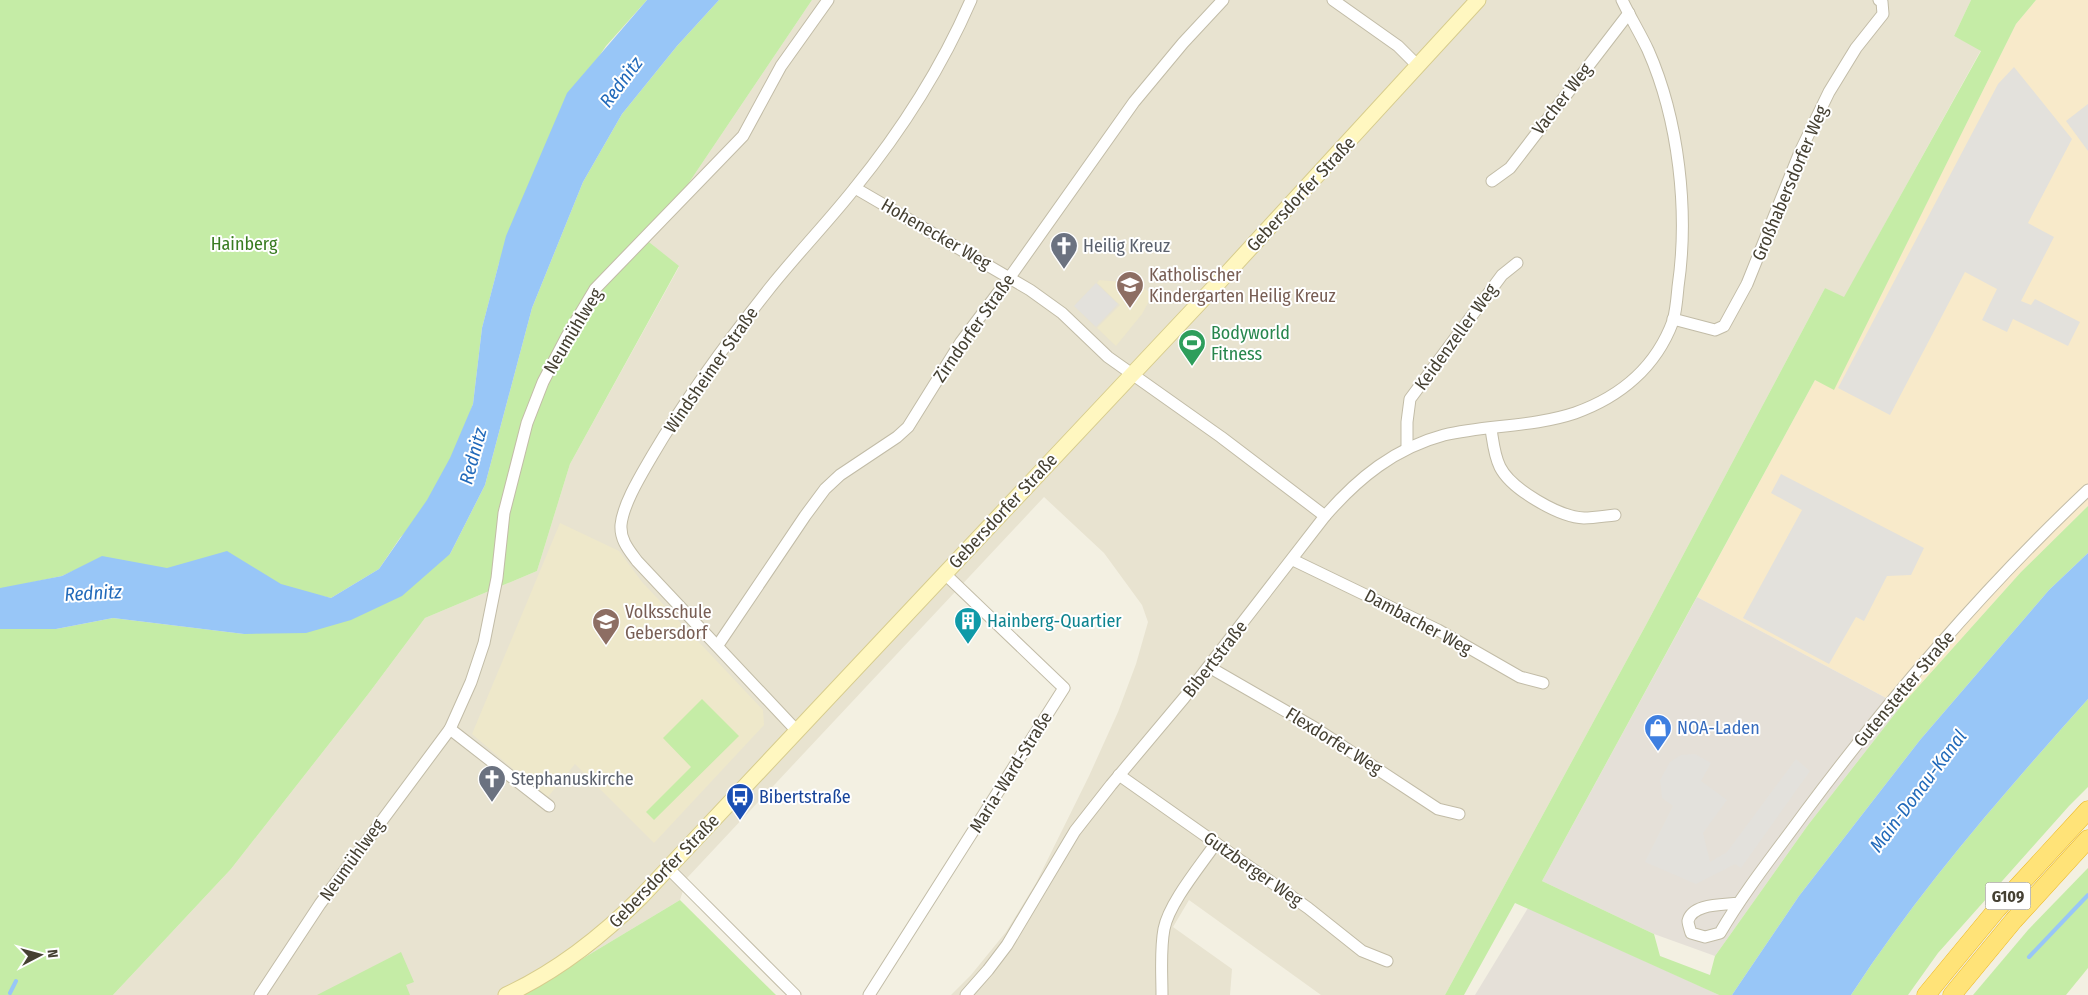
<svg xmlns="http://www.w3.org/2000/svg" width="2088" height="995" viewBox="0 0 2088 995" font-family="'Fira Sans Condensed',sans-serif">
<style>
.residential{fill:#e8e3d0}
.commercial{fill:#f8eaca}
.industrial{fill:#e5e0d8}
.education{fill:#eee8ca}
.green{fill:#c5eca6}
.parking{fill:#e3e1dc}
.water{fill:#98c6f7}
.lines{fill:none;stroke-linecap:round;stroke-linejoin:round}
.stream{stroke:#98c6f7;stroke-width:4}
.minor-casing{stroke:#c2bca7;stroke-width:13}
.secondary-casing{stroke:#d7cc8d;stroke-width:17}
.trunk-casing{stroke:#ecb823;stroke-width:19}
.minor{stroke:#fff;stroke-width:11}
.secondary{stroke:#fff7c0;stroke-width:15}
.trunk{stroke:#ffe378;stroke-width:18}
.labels{text-anchor:middle;dominant-baseline:central;stroke-width:4;stroke-linejoin:round;paint-order:stroke}
.shield{fill:#fff;stroke:#7d7970;stroke-width:1}
.shield-label{font-size:16px;font-weight:bold;fill:#454032}
.street-label{font-size:18px;fill:#454032;stroke:#fff}
.park-label{font-size:18px;fill:#397c21;stroke:#fff}
.worship-label{font-size:18px;fill:#5b616d;stroke:#fff;text-anchor:start}
.education-label{font-size:18px;fill:#785e54;stroke:#fff;text-anchor:start}
.leisure-label{font-size:18px;fill:#27864d;stroke:#fff;text-anchor:start}
.culture-label{font-size:18px;fill:#0d838f;stroke:#fff;text-anchor:start}
.shop-label{font-size:18px;fill:#366cbe;stroke:#fff;text-anchor:start}
.transit-label{font-size:18px;fill:#164399;stroke:#fff;text-anchor:start}
.water-label{font-size:19px;font-style:italic;fill:#226aba;stroke:#fff}
</style>
<rect width="100%" height="100%" fill="#f3f0e2"/>
<path class="residential" d="M812,0H1971L1954,36L1981,50L1844,298L1825,288L1647,623L1445,995H1321L1189,900L1173,927L1232,969L1230,995H951L971,975L1006,932L1036,883L1089,776L1118,712L1136,664L1148,622L1142,605L1104,553L1044,497L687,878L680,900L522,995H113L231,869L369,693L425,618L537,571L570,464L679,267L649,242Z"/>
<path class="commercial" d="M2036,0H2088V506L2021,572L1901,706L1697,597L1815,380L1834,389L2016,24Z"/>
<g class="industrial">
<path d="M1697,597L1901,706L1808,825L1715,956L1654,934L1542,881Z"/>
<path d="M1528,908L1702,987L1719,995H1475Z"/>
</g>
<g class="education">
<path d="M1099,280L1135,283L1153,294L1142,314L1116,346L1097,328L1120,305L1097,283Z"/>
<path d="M560,523L619,551L642,582L763,710L764,725L654,843L575,764L547,798L472,734Z"/>
</g>
<g class="green">
<path d="M0,0H647L606,46L585,77L499,263L482,328L473,404L441,496L400,538L379,569L331,598L317,595L73,571L62,576L0,589Z"/>
<path d="M719,0H812L649,242L679,266L570,464L537,571L425,618L369,693L231,869L113,995H0V629H56L113,618L244,634L450,554L485,485L532,308L583,182L622,114L677,46Z"/>
<path d="M1971,0H2036L2016,24L1834,390L1815,380L1542,881L1654,934L1660,956L1710,975L1715,956L1808,825L1901,706L2021,572L2088,506V553L2049,590L1920,740L1799,896L1732,995H1719L1515,903L1464,995H1445L1647,623L1825,288L1844,297L1981,51L1954,36Z"/>
<path d="M702,699L739,736L654,820L646,812L691,767L663,738Z"/>
<path d="M2088,699V787L2069,806L1938,953L1908,995H1851C1920,889 2004,793 2088,699Z"/>
<path d="M2088,868V968L2066,995H1973L2028,930Z"/>
<path d="M680,900L776,995H522Z"/>
<path d="M401,952L414,982L406,985L410,995H317Z"/>
</g>
<g class="parking">
<path d="M2014,67L2072,139L2028,223L2054,237L2021,301L2031,305L2035,299L2080,322L2068,346L2013,319L2007,332L1982,320L1997,289L1965,272L1890,415L1838,388L1998,84Z"/>
<path d="M2088,104V151L2066,121Z"/>
<path d="M1096,283L1118,304L1096,327L1074,306Z"/>
<path d="M1781,474L1924,548L1911,575L1887,576L1864,621L1856,617L1829,664L1743,618L1802,510L1771,493Z"/>
<path d="M1695,754L1711,763L1701,781L1727,800L1703,833L1710,862L1727,852L1796,759L1810,771L1741,868L1735,864L1696,884L1645,862L1673,806L1662,798L1660,780L1670,762L1681,755Z"/>
</g>
<g class="water">
<path d="M647,0H719L677,46L622,114L583,182L532,308L485,485L450,554L402,596L351,620L306,633L244,634L113,618L56,629H0V588L62,576L102,556L167,568L227,551L281,584L331,598L379,569L427,500L450,458L473,404L482,328L506,236L567,93Z"/>
<path d="M2088,553V699C2004,793 1920,889 1851,995H1732L1799,896L1920,740L2049,590Z"/>
</g>
<g class="lines">
<g class="stream">
<path d="M2029,957L2088,895"/>
<path d="M10,993L16,981"/>
</g>
<defs>
<g id="minor">
<path d="M1333,0L1398,46L1418,66"/>
<path d="M1492,181L1510,168L1629,13"/>
<path d="M855,188L1030,290L1062,313L1108,357L1221,437L1325,516L1184,698L1111,785L1075,831L1007,945L988,970L966,995"/>
<path d="M1673,319L1715,330L1724,326L1747,284L1800,152L1829,92L1856,48L1883,14L1882,2L1879,0"/>
<path d="M1491,429C1493,441 1494,455 1500,467C1511,489 1559,517 1584,518C1594,518 1605,516 1615,515"/>
<path d="M1407,448V422L1410,399L1502,275L1517,263"/>
<path d="M1325,516C1358,478 1395,448 1444,435C1487,425 1533,427 1575,413C1620,397 1656,367 1673,321C1676,311 1677,298 1678,287C1689,212 1679,120 1648,50C1640,33 1630,17 1622,0"/>
<path d="M1293,560L1438,630L1520,677L1543,683"/>
<path d="M718,645L805,516L825,489L840,475L897,437L908,427L961,342L1010,277L1134,102L1183,43L1223,0"/>
<path d="M1209,667L1315,728L1438,809L1459,814"/>
<path d="M450,729L549,806"/>
<path d="M797,731L637,561C629,550 620,540 621,525C623,504 641,475 652,456C686,398 727,342 769,289C796,255 827,223 854,189C902,130 941,69 971,0"/>
<path d="M1119,775L1308,908L1362,951L1387,961"/>
<path d="M668,868L795,995"/>
<path d="M1738,903C1724,905 1692,903 1688,921C1688,924 1690,929 1691,933L1705,937L1720,933C1745,890 1776,852 1805,812C1890,698 1984,588 2088,490"/>
<path d="M260,995L320,904L450,729L471,682L484,643L497,578L504,513L527,423L543,382L567,336L595,289L743,136L781,66L828,0"/>
<path d="M869,995L1064,688L945,574"/>
<path d="M1162,995C1162,974 1160,950 1164,929C1169,903 1201,865 1216,843"/>
</g>
<path id="secondary" d="M506,995C558,971 601,937 641,897L1220,281L1478,0"/>
<g id="trunk">
<path d="M1926,995L1997,909L2088,810"/>
<path d="M1952,995L2014,920L2088,839"/>
</g>
</defs>
<use href="#minor" class="minor-casing"/>
<use href="#secondary" class="secondary-casing"/>
<use href="#trunk" class="trunk-casing"/>
<use href="#minor" class="minor"/>
<use href="#secondary" class="secondary"/>
<use href="#trunk" class="trunk"/>
</g>
<defs>
<symbol id="church-pin" viewBox="-11 -11 22 30"><path d="M0 17L-7.5 6A9.5 9.5 0 1 1 7.5 6Z" fill="#6b7280" stroke="#fff"/><path d="M-1.2-6h2.4v3.5h3.3v2.4h-3.3V6h-2.4V-.1h-3.3v-2.4h3.3Z" fill="#fff"/></symbol>
<symbol id="school-pin" viewBox="-11 -11 22 30"><path d="M0 17L-7.5 6A9.5 9.5 0 1 1 7.5 6Z" fill="#8d6e63" stroke="#fff"/><path d="M0-5L7-2L0 1L-7-2ZM-4 1L0 2.5L4 1V4Q0 6-4 4Z" fill="#fff"/></symbol>
<symbol id="stadium-pin" viewBox="-11 -11 22 30"><path d="M0 17L-7.5 6A9.5 9.5 0 1 1 7.5 6Z" fill="#2e9e5b" stroke="#fff"/><path d="M0-5a6.5 5 0 1 0 0 10a6.5 5 0 1 0 0-10ZM-3.5-1.8h7v3.6h-7Z" fill="#fff"/></symbol>
<symbol id="building-pin" viewBox="-11 -11 22 30"><path d="M0 17L-7.5 6A9.5 9.5 0 1 1 7.5 6Z" fill="#0f9aa8" stroke="#fff"/><path d="M-4-6H4V6H1V3H-1V6H-4ZM-2.5-4.3h1.7v1.8h-1.7ZM.8-4.3h1.7v1.8H.8ZM-2.5-1h1.7V.8h-1.7ZM.8-1h1.7V.8H.8Z" fill="#fff"/></symbol>
<symbol id="shop-pin" viewBox="-11 -11 22 30"><path d="M0 17L-7.5 6A9.5 9.5 0 1 1 7.5 6Z" fill="#3f7fe0" stroke="#fff"/><path d="M-5-2.5h2.3a2.7 3.5 0 0 1 5.4 0H5L5.5 6h-11ZM-1.5-2.5h3a1.5 2.3 0 0 0-3 0Z" fill="#fff"/></symbol>
<symbol id="bus-pin" viewBox="-11 -11 22 30"><path d="M0 17L-7.5 6A9.5 9.5 0 1 1 7.5 6Z" fill="#1a4fb4" stroke="#fff"/><path d="M-5-6H5V4H4V6H2V4H-2V6H-4V4H-5ZM-3.5-4V0h7V-4ZM-3.5 1.2v1.5H-2V1.2ZM2 1.2v1.5H3.5V1.2Z" fill="#fff"/></symbol>
</defs>
<g fill-rule="evenodd">
<use href="#church-pin" x="1048" y="230" width="32" height="43"/>
<use href="#school-pin" x="1114" y="269" width="32" height="43"/>
<use href="#stadium-pin" x="1176" y="327" width="32" height="43"/>
<use href="#building-pin" x="952" y="605" width="32" height="43"/>
<use href="#school-pin" x="590" y="606" width="32" height="43"/>
<use href="#shop-pin" x="1642" y="712" width="32" height="43"/>
<use href="#church-pin" x="476" y="763" width="32" height="43"/>
<use href="#bus-pin" x="724" y="781" width="32" height="43"/>
</g>
<g class="labels">
<rect class="shield" x="1985.5" y="882.5" width="45" height="27" rx="4"/>
<g class="shield-label">
<text x="2008" y="896">G109</text>
</g>
<g class="street-label">
<text transform="translate(1562 99) rotate(-52)">Vacher Weg</text>
<text transform="translate(1790 183) rotate(-67)">Großhabersdorfer Weg</text>
<text transform="translate(1301 194) rotate(-47)">Gebersdorfer Straße</text>
<text transform="translate(936 234) rotate(30)">Hohenecker Weg</text>
<text transform="translate(974 328) rotate(-55)">Zirndorfer Straße</text>
<text transform="translate(573 331) rotate(-59)">Neumühlweg</text>
<text transform="translate(1456 337) rotate(-54)">Keidenzeller Weg</text>
<text transform="translate(711 370) rotate(-55)">Windsheimer Straße</text>
<text transform="translate(1003 511) rotate(-47)">Gebersdorfer Straße</text>
<text transform="translate(1418 622) rotate(28)">Dambacher Weg</text>
<text transform="translate(1215 659) rotate(-52)">Bibertstraße</text>
<text transform="translate(1904 689) rotate(-50)">Gutenstetter Straße</text>
<text transform="translate(1334 741) rotate(32)">Flexdorfer Weg</text>
<text transform="translate(1011 772) rotate(-58)">Maria-Ward-Straße</text>
<text transform="translate(352 860) rotate(-54)">Neumühlweg</text>
<text transform="translate(1253 869) rotate(35)">Gutzberger Weg</text>
<text transform="translate(664 871) rotate(-46)">Gebersdorfer Straße</text>
</g>
<g class="park-label">
<text x="244" y="244">Hainberg</text>
</g>
<g class="worship-label">
<text x="1083" y="246">Heilig Kreuz</text>
<text x="511" y="779">Stephanuskirche</text>
</g>
<g class="education-label">
<text x="1149" y="275">Katholischer<tspan x="1149" dy="21">Kindergarten Heilig Kreuz</tspan></text>
<text x="625" y="612">Volksschule<tspan x="625" dy="21">Gebersdorf</tspan></text>
</g>
<g class="leisure-label">
<text x="1211" y="333">Bodyworld<tspan x="1211" dy="21">Fitness</tspan></text>
</g>
<g class="culture-label">
<text x="987" y="621">Hainberg-Quartier</text>
</g>
<g class="shop-label">
<text x="1677" y="728">NOA-Laden</text>
</g>
<g class="transit-label">
<text x="759" y="797">Bibertstraße</text>
</g>
<g class="water-label">
<text transform="translate(621 82) rotate(-53)">Rednitz</text>
<text transform="translate(473 456) rotate(-75)">Rednitz</text>
<text transform="translate(93 593) rotate(-3)">Rednitz</text>
<text transform="translate(1918 791) rotate(-53)">Main-Donau-Kanal</text>
</g>
</g>
<g transform="translate(40 955) rotate(84)" stroke="#ffffff" stroke-width="4" paint-order="stroke">
<path d="M0-4L9 19L0 12L-9 19Z" fill="#454032"/>
<text y="-8" font-size="14" font-weight="bold" text-anchor="middle" fill="#454032">N</text>
</g>
</svg>
